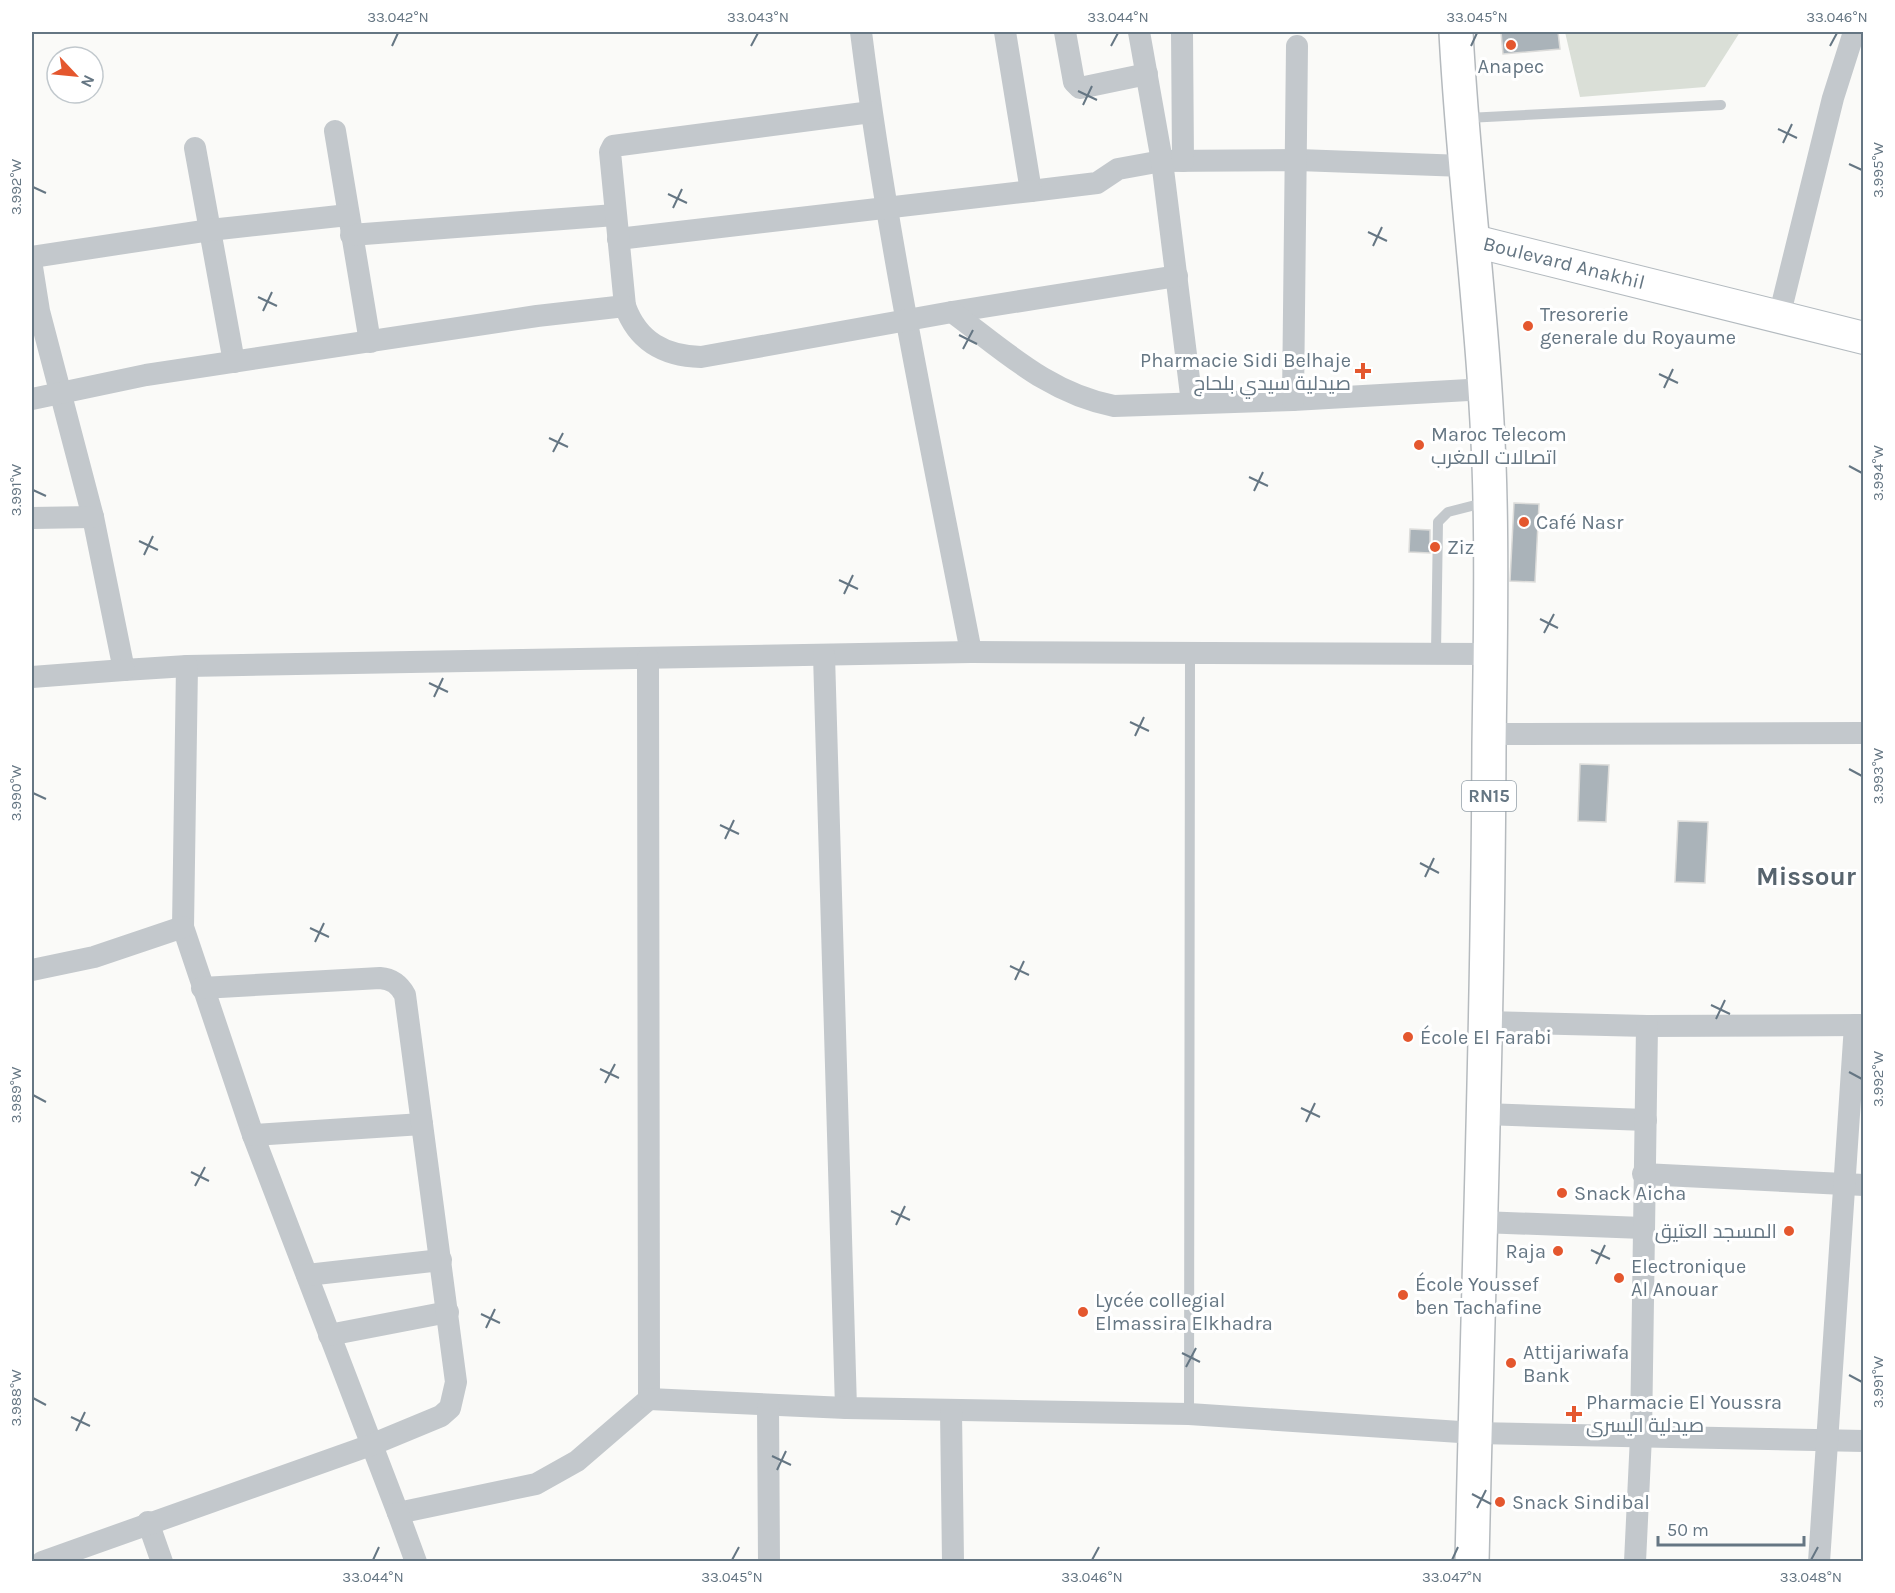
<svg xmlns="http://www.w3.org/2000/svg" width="1895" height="1593" viewBox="0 0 1895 1593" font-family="Karla,Cairo,sans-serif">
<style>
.green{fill:#dadfd7}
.building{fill:#aab3b9;stroke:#dcdcda;stroke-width:1.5}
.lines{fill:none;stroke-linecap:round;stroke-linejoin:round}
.secondary-casing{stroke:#b3babf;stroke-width:34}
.primary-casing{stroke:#b5babe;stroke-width:36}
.lane{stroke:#c3c8cc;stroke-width:10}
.street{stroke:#c3c8cc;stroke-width:22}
.secondary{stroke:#fff;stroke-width:32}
.primary{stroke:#fff;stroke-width:33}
.ticks{fill:none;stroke:#657683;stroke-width:2}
.poi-dot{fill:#e4572e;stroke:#fff;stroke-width:2}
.labels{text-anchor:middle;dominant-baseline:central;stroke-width:6;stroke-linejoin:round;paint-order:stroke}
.shield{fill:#fff;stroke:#939fa8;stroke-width:1.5}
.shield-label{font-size:18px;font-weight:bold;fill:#657683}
.poi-label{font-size:20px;fill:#657683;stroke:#fff;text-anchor:start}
.street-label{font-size:20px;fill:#657683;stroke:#fff}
.district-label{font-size:26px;font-weight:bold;fill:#57646e;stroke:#fff}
.neatline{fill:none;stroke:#657683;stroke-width:2}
.ticks-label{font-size:15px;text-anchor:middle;fill:#657683}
</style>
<rect width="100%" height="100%" fill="#fafaf8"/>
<path class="green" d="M1565,32H1740L1705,87L1580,97Z"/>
<g class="building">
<path d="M1501,32H1558L1560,49L1503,54Z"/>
<path d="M1514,503L1539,504L1535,582L1510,581Z"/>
<path d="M1410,529L1430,530V553L1409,552Z"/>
<path d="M1580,764L1609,765L1606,822L1578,821Z"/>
<path d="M1678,821L1708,822L1705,883L1675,882Z"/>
</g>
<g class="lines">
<defs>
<path id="secondary" d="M1474,241L1864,338"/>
<path id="primary" d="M1456,32C1464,188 1487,343 1490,500C1492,582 1490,664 1489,746C1488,1018 1478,1290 1472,1562"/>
</defs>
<use href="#secondary" class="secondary-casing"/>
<use href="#primary" class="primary-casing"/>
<g class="lane">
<path d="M1467,118L1721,105"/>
<path d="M1436,653L1438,522L1448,512L1487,502"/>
<path d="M1189,1414L1190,652"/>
</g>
<g class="street">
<path d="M861,32C887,240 931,446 971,652"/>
<path d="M1005,32L1031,191L1097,183L1118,169L1162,161L1298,160L1464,166"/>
<path d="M1065,32L1074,82L1080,88L1147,74"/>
<path d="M1139,32L1162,161L1192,403"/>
<path d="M1182,32L1183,161"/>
<path d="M335,131L370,342"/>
<path d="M195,148L234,362"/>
<path d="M351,235L615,215"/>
<path d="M618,239L1031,191"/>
<path d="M32,257L210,230L348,215"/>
<path d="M32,267L39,311L93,517L124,670L187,666L971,652L1490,654"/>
<path d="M625,306L610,152L613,146L871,112"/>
<path d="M952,312L1177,276"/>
<path d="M1779,317L1833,98L1854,32"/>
<path d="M32,399L146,375L537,316L625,306C638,342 665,356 701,357L952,312C1005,351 1048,393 1114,406L1293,400L1486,389"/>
<path d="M1293,400L1297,46"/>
<path d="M32,518L93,517"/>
<path d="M824,655L846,1408"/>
<path d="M187,666L183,927L253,1135L398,1513L536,1484L577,1461L649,1399L648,658"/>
<path d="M32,677L124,670"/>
<path d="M1489,734L1864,733"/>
<path d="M32,970L94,957L183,927"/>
<path d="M1486,1022L1647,1026L1864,1025"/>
<path d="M1484,1114L1646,1120"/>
<path d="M253,1135L422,1124"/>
<path d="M1643,1174L1864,1185"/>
<path d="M1481,1222L1643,1228"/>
<path d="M307,1275L441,1260"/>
<path d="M329,1335L448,1312"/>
<path d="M649,1399L846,1408L1189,1414L1475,1433L1864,1441"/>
<path d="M768,1405L769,1562"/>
<path d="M951,1411L953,1562"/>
<path d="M398,1513L416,1562"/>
<path d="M148,1522L162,1562"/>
<path d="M42,1562L371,1445L441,1416L450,1408L456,1382L405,995C399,984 392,979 380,978L202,988"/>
<path d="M1635,1562L1641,1436L1647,1026"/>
<path d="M1819,1562L1855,1025"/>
</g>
<use href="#secondary" class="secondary"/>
<use href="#primary" class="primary"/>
</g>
<path class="ticks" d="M392,46L398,33M751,46L758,33M1111,46L1118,33M1471,46L1477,33M1830,46L1837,33M1078,91L1097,100M1083,105L1092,86M1778,129L1797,138M1783,143L1792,124M1849,164L1862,170M33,187L46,193M668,194L687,203M673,208L682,189M1368,232L1387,241M1373,246L1382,227M258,297L277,306M263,311L272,292M959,335L977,344M963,349L973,330M1659,374L1678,383M1664,388L1673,369M549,438L568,447M553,452L563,433M1849,466L1862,473M1249,477L1268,486M33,490L46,496M1254,491L1263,472M139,541L158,550M144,555L153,536M839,580L858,589M844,594L853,575M1540,619L1558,628M1544,633L1554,614M429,683L448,692M434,697L443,678M1130,722L1149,731M1135,736L1144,717M1849,769L1862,776M33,793L46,799M720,825L739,834M725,839L734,820M1420,863L1439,873M1425,877L1434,858M310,928L329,937M315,942L324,923M1010,966L1029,975M1015,980L1024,961M1711,1005L1730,1014M1716,1019L1725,1000M600,1069L619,1078M1849,1072L1862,1079M605,1083L615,1064M33,1095L46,1102M1301,1108L1320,1117M1306,1122L1315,1103M191,1172L209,1181M195,1186L205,1167M891,1211L910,1220M896,1225L905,1206M1591,1250L1610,1259M1596,1264L1605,1245M481,1314L500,1323M486,1328L495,1309M1182,1353L1200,1362M1186,1367L1196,1348M1849,1375L1862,1382M33,1398L46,1405M71,1417L90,1426M76,1431L85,1412M772,1456L791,1465M777,1470L786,1451M1472,1494L1491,1504M1477,1508L1486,1490M373,1560L379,1547M732,1560L739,1547M1092,1560L1099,1547M1452,1560L1458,1547M1811,1560L1818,1547"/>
<g class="poi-dot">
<circle cx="1511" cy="45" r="6"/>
<circle cx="1528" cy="326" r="6"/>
<path d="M1360 362h6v6h6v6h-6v6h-6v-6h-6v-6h6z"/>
<circle cx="1419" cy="445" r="6"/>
<circle cx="1524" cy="522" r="6"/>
<circle cx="1435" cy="547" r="6"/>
<circle cx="1408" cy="1037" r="6"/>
<circle cx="1562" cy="1193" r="6"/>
<circle cx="1789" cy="1231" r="6"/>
<circle cx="1558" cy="1251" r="6"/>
<circle cx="1619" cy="1278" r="6"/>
<circle cx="1403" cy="1295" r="6"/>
<circle cx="1083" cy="1312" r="6"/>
<circle cx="1511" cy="1363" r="6"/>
<path d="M1571 1405h6v6h6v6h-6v6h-6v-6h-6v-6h6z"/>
<circle cx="1500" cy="1502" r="6"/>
</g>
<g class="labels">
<rect class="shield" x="1462" y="781" width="54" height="30" rx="4.5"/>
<g class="shield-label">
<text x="1489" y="796">RN15</text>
</g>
<g class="poi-label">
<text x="1511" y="66" text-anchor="middle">Anapec</text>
<text x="1540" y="314">Tresorerie<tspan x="1540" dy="23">generale du Royaume</tspan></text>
<text x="1351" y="360" text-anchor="end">Pharmacie Sidi Belhaje<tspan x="1351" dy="23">صيدلية سيدي بلحاج</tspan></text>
<text x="1431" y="434">Maroc Telecom<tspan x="1431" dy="23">اتصالات المغرب</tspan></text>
<text x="1536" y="522">Café Nasr</text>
<text x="1447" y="547">Ziz</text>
<text x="1420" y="1037">École El Farabi</text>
<text x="1574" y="1193">Snack Aicha</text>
<text x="1777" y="1231" text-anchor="end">المسجد العتيق</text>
<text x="1546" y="1251" text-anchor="end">Raja</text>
<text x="1631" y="1266">Electronique<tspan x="1631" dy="23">Al Anouar</tspan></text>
<text x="1415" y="1284">École Youssef<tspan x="1415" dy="23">ben Tachafine</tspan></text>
<text x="1095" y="1300">Lycée collegial<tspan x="1095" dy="23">Elmassira Elkhadra</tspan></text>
<text x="1523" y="1352">Attijariwafa<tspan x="1523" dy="23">Bank</tspan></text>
<text x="1586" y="1402">Pharmacie El Youssra<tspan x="1586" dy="23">صيدلية اليسرى</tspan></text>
<text x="1512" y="1502">Snack Sindibal</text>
</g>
<g class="street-label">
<text transform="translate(1564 263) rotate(14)">Boulevard Anakhil</text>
</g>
<g class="district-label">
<text x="1806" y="876">Missour</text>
</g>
</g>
<rect width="1895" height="1593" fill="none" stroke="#ffffff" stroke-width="66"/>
<g transform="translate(75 75) rotate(116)"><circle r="28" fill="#ffffff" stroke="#c1c8cd" stroke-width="1.5"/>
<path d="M0-4.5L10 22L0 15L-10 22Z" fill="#e4572e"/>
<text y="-9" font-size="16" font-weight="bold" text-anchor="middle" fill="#657683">N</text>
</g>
<path d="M1658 1536v9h146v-9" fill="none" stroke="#657683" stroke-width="3"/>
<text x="1667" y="1536" font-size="18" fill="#657683" stroke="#ffffff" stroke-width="4.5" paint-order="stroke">50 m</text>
<rect x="33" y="33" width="1829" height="1527" class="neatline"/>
<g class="ticks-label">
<text x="398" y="22">33.042°N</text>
<text x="758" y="22">33.043°N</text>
<text x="1118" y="22">33.044°N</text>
<text x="1477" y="22">33.045°N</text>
<text x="1837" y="22">33.046°N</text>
<text transform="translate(1878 170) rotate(-90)" y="5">3.995°W</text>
<text transform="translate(16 187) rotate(-90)" y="5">3.992°W</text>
<text transform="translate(1878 473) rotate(-90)" y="5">3.994°W</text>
<text transform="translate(16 490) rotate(-90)" y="5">3.991°W</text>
<text transform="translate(1878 776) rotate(-90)" y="5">3.993°W</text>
<text transform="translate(16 793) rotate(-90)" y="5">3.990°W</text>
<text transform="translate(1878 1079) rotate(-90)" y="5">3.992°W</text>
<text transform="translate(16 1095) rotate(-90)" y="5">3.989°W</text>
<text transform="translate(1878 1382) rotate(-90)" y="5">3.991°W</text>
<text transform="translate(16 1398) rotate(-90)" y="5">3.988°W</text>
<text x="373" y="1582">33.044°N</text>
<text x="732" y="1582">33.045°N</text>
<text x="1092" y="1582">33.046°N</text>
<text x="1452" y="1582">33.047°N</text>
<text x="1811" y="1582">33.048°N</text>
</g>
</svg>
